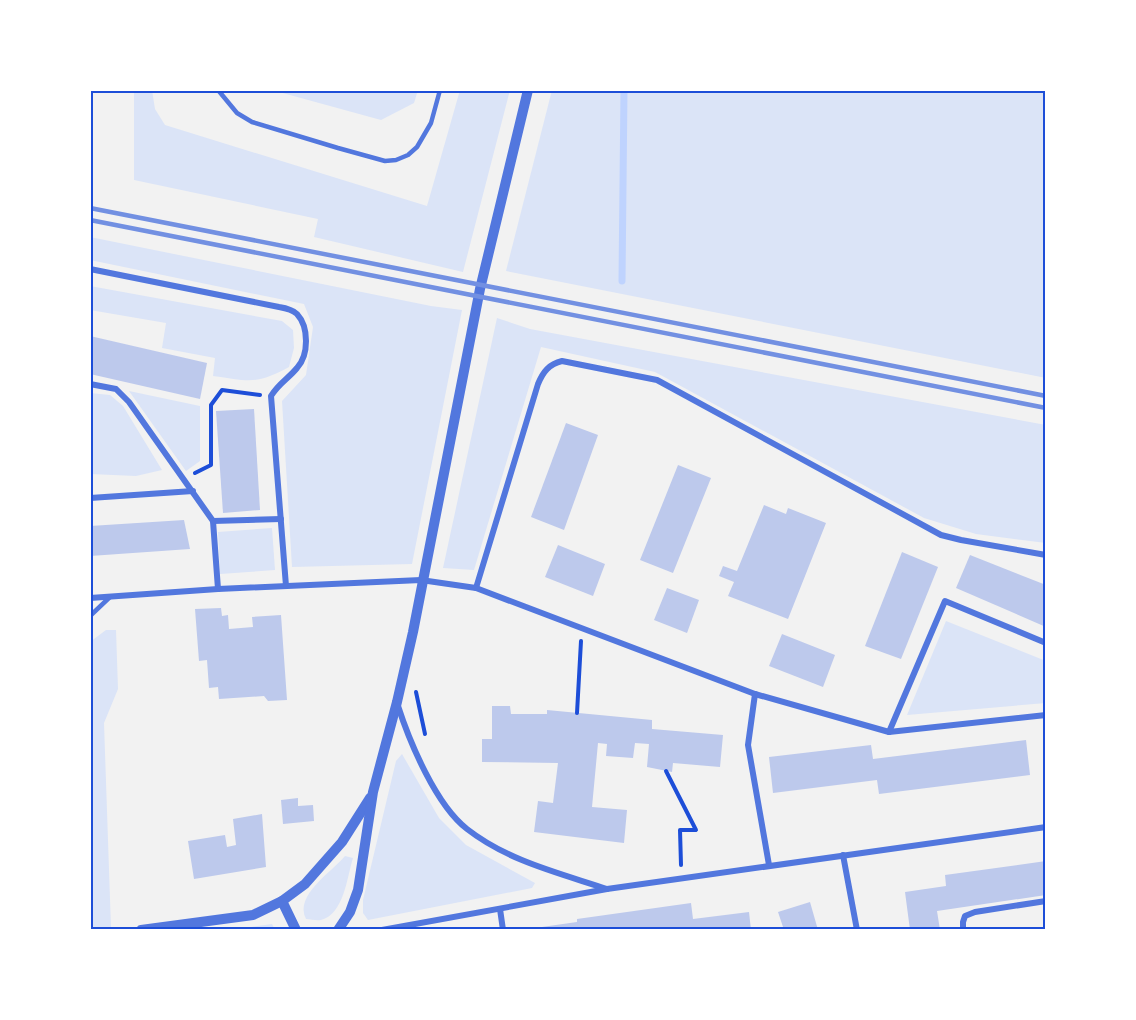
<svg xmlns="http://www.w3.org/2000/svg" width="1136" height="1020" viewBox="0 0 1136 1020" font-family="Karla,sans-serif">
<style>
.green{fill:#dbe4f7}
.lines{fill:none;stroke-linecap:round;stroke-linejoin:round}
.stream{stroke:#bfd3fe;stroke-width:7}
.building{fill:#bdc9ec}
.path{stroke:#1d4ed8;stroke-width:4}
.service{stroke:#5277de;stroke-width:4.5}
.minor{stroke:#5277de;stroke-width:6}
.tertiary{stroke:#5277de;stroke-width:10}
.rail{stroke:#7290e2;stroke-width:4.5}
.neatline{fill:none;stroke:#1d4ed8;stroke-width:2}
</style>
<rect width="100%" height="100%" fill="#f2f2f2"/>
<g class="green">
<path d="M134,90H152L155,109L165,125L427,206L460,90H510L463,272L314,237L318,219L134,180Z"/>
<path d="M277,90H418L414,103L381,120L279,92Z"/>
<path d="M552,90H1046V378L506,271Z"/>
<path d="M90,237L431,306L462,310L412,564L292,567L282,401L306,375L313,327L304,304L90,260Z"/>
<path d="M90,286L282,321L293,330L294,348L289,367C256,385 249,381 213,376L215,358L162,348L166,323L90,310Z"/>
<path d="M497,318L530,329L1046,425V543L976,534L924,518L655,372L541,347L474,570L443,568Z"/>
<path d="M129,391L200,406V461L186,471Z"/>
<path d="M90,393L110,395L123,406L162,470L136,476L90,474Z"/>
<path d="M272,528L275,570L220,574L218,532Z"/>
<path d="M946,621L1046,661V703L907,715Z"/>
<path d="M106,630H116L118,689L104,723L111,928L90,930V642Z"/>
<path d="M402,754L439,818L466,845L535,883L532,888L368,920L363,913V900L396,761Z"/>
<path d="M345,856L353,858C347,877 344,914 321,920C316,921 311,919 306,919C294,895 331,873 345,856Z"/>
<path d="M272,924L275,930H227Z"/>
</g>
<g class="lines">
<path class="stream" d="M622,281L624,90"/>
</g>
<g class="building">
<path d="M90,336L207,363L200,399L90,374Z"/>
<path d="M254,409L260,510L223,513L216,411Z"/>
<path d="M566,423L598,435L564,530L531,517Z"/>
<path d="M678,465L711,478L673,573L640,560Z"/>
<path d="M764,505L786,514L788,508L826,523L788,619L728,596L734,582L719,576L723,566L737,571Z"/>
<path d="M184,520L190,549L90,556V526Z"/>
<path d="M558,545L605,564L593,596L545,577Z"/>
<path d="M902,552L938,567L901,659L865,646Z"/>
<path d="M970,555L1046,585V627L956,588Z"/>
<path d="M667,588L699,600L687,633L654,620Z"/>
<path d="M221,608L222,616L228,615L229,629L253,627L252,617L281,615L287,700L268,701L264,696L219,699L218,687L209,688L207,660L199,661L195,609Z"/>
<path d="M782,634L835,655L823,687L769,666Z"/>
<path d="M492,706H510L511,714H547V710L652,720V729L723,735L720,767L673,763L672,772L647,767L649,744L635,743L633,758L606,756L607,744L598,743L592,807L627,810L624,843L534,832L538,801L553,803L558,763L482,762V739H492Z"/>
<path d="M1026,740L1030,775L879,794L877,780L773,793L769,757L871,745L873,759Z"/>
<path d="M298,798V806L313,805L314,821L283,824L281,800Z"/>
<path d="M262,814L266,867L194,879L188,841L225,835L227,847L236,845L233,819Z"/>
<path d="M1046,861V895L937,911L940,930H910L905,892L946,886L945,875Z"/>
<path d="M810,902L818,930H784L778,912Z"/>
<path d="M691,903L693,919L749,912L751,930H542V927L577,922V919Z"/>
</g>
<g class="lines">
<g class="path">
<path d="M195,473L211,465V405L222,390L260,395"/>
<path d="M416,692L425,734"/>
<path d="M577,713L581,641"/>
<path d="M666,771L696,830H680L681,865"/>
</g>
<g class="service">
<path d="M218,90L237,113L252,122L338,148L385,161L396,160L408,155L417,147L431,123L440,90"/>
<path d="M90,616L110,597"/>
</g>
<g class="minor">
<path d="M90,269L279,307C285,308 293,310 297,314C309,327 309,355 297,368C288,379 279,383 271,396L286,586"/>
<path d="M90,384L116,389L129,402L213,521L218,589"/>
<path d="M90,498L193,491"/>
<path d="M213,521L281,519"/>
<path d="M476,588L538,384C543,372 549,364 562,361L657,380L941,535L961,540L1046,555"/>
<path d="M90,598L218,589L421,580L476,588L755,694L889,732L1046,715"/>
<path d="M755,694L748,745L769,865"/>
<path d="M398,706C410,743 436,805 467,829C508,861 559,873 607,889"/>
<path d="M889,732L945,601L1046,643"/>
<path d="M843,855L857,930"/>
<path d="M500,909L503,930"/>
<path d="M382,930L607,889L1046,827"/>
<path d="M963,930V922L965,916L975,912L1046,901"/>
</g>
<g class="tertiary">
<path d="M282,901L296,930"/>
<path d="M141,930L253,915L282,901L305,884L342,842L370,798"/>
<path d="M338,930L350,912L358,890L373,792L397,702L413,632L480,289L528,90"/>
</g>
<g class="rail">
<path d="M90,208L1046,396"/>
<path d="M90,220L1046,408"/>
</g>
</g>
<rect width="1136" height="1020" fill="none" stroke="#ffffff" stroke-width="183"/>
<rect x="92" y="92" width="952" height="836" class="neatline"/>
</svg>
